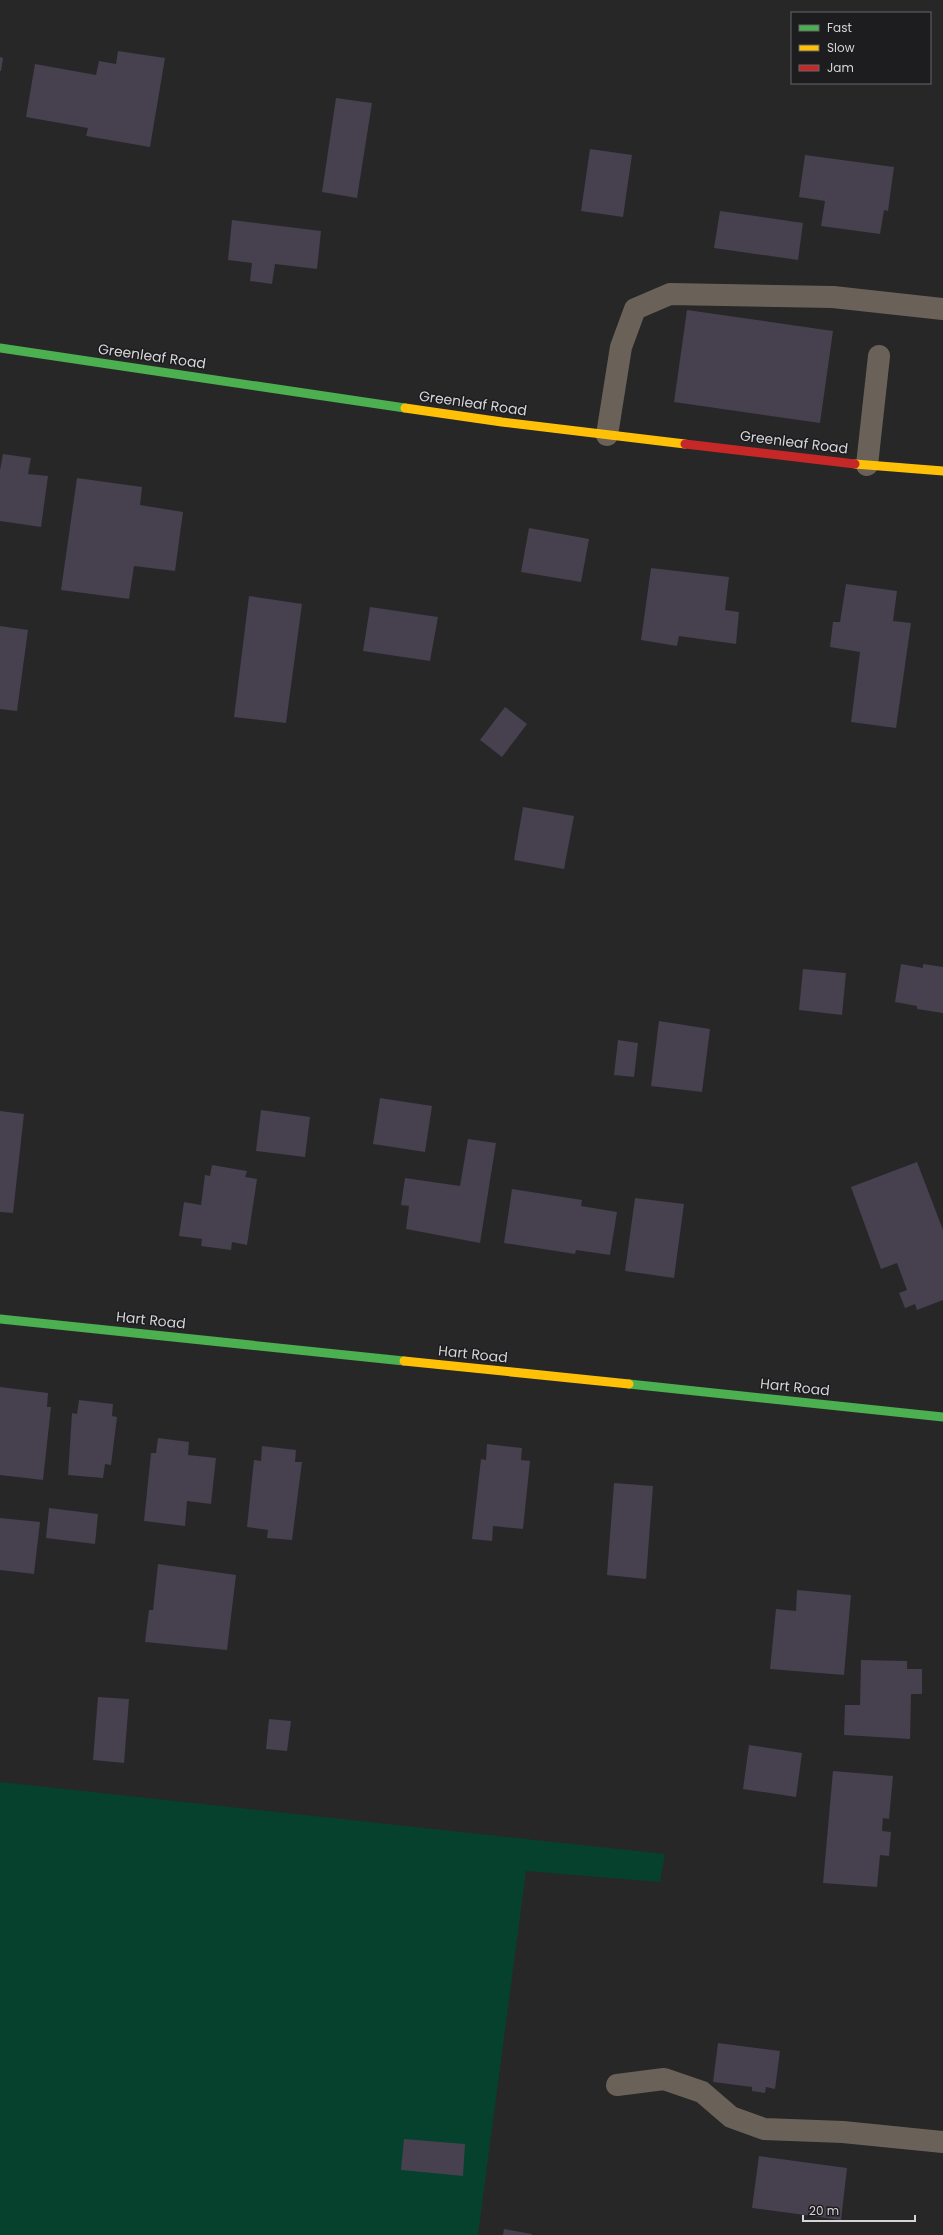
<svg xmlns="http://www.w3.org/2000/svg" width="943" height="2235" viewBox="0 0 943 2235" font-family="Poppins,sans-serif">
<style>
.green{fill:#05412d}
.building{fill:#46404f}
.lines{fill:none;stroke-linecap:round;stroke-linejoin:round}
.lane{stroke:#6a6259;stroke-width:22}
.fast{stroke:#4caf50;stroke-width:9}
.slow{stroke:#ffc107;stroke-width:9}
.jam{stroke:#c62828;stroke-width:9}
.labels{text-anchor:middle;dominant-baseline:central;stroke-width:3;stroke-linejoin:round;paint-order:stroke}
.street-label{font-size:14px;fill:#d5d5d7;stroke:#1d1c1f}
</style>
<rect width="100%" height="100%" fill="#272728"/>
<path class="green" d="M0,1782L665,1854L660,1882L526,1871L478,2235H0Z"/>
<g class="building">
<path d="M118,51L165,58L150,147L86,136L88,128L26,117L35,64L96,75L99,61L116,64Z"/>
<path d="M0,57L3,58L1,71H0Z"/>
<path d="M336,98L372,103L357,198L322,192Z"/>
<path d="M590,149L632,155L623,217L581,211Z"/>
<path d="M805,155L894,167L888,211L884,210L880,234L821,226L825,201L799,197Z"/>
<path d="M720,211L803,223L798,260L714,248Z"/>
<path d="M232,220L321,231L317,269L275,264L272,284L250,281L252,263L228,260Z"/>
<path d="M687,310L833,331L820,423L674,402Z"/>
<path d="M3,454L31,458L28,474L48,476L41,527L0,521V470Z"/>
<path d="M77,478L142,487L140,505L183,512L175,571L134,566L129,599L61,590Z"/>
<path d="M529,528L589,539L581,582L521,572Z"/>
<path d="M651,568L729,577L725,610L739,612L736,644L679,636L677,646L641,640Z"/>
<path d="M846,584L897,591L893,621L911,623L896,728L851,722L860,652L830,647L833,622H840Z"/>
<path d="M249,596L302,604L286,723L234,717Z"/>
<path d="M370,607L438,617L430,661L363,651Z"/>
<path d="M0,626L28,630L17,711L0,709Z"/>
<path d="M505,707L527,724L502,757L480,740Z"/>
<path d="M523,807L574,816L564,869L514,860Z"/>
<path d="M901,964L923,968V964L943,967V1013L917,1009V1006L895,1002Z"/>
<path d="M803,969L846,973L842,1015L799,1010Z"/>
<path d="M659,1021L710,1029L702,1092L651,1086Z"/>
<path d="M618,1040L638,1043L634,1077L614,1075Z"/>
<path d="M380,1098L432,1106L425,1152L373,1144Z"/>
<path d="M261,1110L310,1117L305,1157L256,1151Z"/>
<path d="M0,1111L24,1114L13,1213L0,1212Z"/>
<path d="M468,1139L496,1143L480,1243L406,1229L409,1206L401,1205L405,1178L460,1186Z"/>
<path d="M917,1162L943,1230V1300L917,1310L915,1304L905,1308L899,1293L907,1290L897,1263L881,1269L851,1187Z"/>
<path d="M212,1165L247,1171L245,1177L257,1179L247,1245L232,1242L231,1250L201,1246L202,1239L179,1236L184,1202L201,1205L205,1175L210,1176Z"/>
<path d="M512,1189L582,1200L581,1206L617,1212L610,1255L576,1250L575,1254L504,1243Z"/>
<path d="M635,1198L684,1204L674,1278L625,1271Z"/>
<path d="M0,1387L48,1393L47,1407H51L43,1480L0,1475Z"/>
<path d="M79,1400L113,1404L112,1416L117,1417L111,1465L105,1464L103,1478L68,1475L72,1413L77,1414Z"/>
<path d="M158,1438L189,1442L188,1455L216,1458L211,1504L187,1501L185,1526L144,1521L151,1453H156Z"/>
<path d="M487,1444L522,1448L521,1460L530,1461L523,1529L493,1526L492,1541L472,1539L481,1459L486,1460Z"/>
<path d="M262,1446L296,1450L295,1462H302L292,1540L267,1538L268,1530L247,1527L254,1460L261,1461Z"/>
<path d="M614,1483L653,1486L646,1579L607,1575Z"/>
<path d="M49,1508L98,1514L95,1544L46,1538Z"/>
<path d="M0,1518L40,1522L34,1574L0,1570Z"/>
<path d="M158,1564L236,1575L227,1650L145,1642L149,1610H153Z"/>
<path d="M797,1590L851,1595L844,1675L770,1669L776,1609L796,1611Z"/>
<path d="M861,1660L907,1661V1669H922V1694H911L910,1739L844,1735L845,1705H860Z"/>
<path d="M98,1697L129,1699L124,1763L93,1760Z"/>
<path d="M269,1719L291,1721L287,1751L266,1749Z"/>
<path d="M749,1745L802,1753L796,1797L743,1789Z"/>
<path d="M833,1771L893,1776L889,1819L883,1818L882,1831L891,1832L889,1856L880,1855L877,1887L823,1883Z"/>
<path d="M718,2043L780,2051L775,2089L766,2087L765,2093L752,2091V2087L713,2082Z"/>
<path d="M404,2139L465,2144L463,2176L401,2170Z"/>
<path d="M759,2156L847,2168L841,2220L752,2208Z"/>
<path d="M504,2229L532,2234V2235H503Z"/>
</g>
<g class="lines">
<g class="lane">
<path d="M607,435L621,347L635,309L670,294L833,297L943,309"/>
<path d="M867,465L879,356"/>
<path d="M617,2085L664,2079L702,2092L731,2117L764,2129L843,2132L943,2142"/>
</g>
<g class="fast">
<path d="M0,348L405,408"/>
<path d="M0,1319L404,1361"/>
<path d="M629,1384L943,1417"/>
</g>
<g class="slow">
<path d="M405,408L502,422L685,444"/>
<path d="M855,464L943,471"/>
<path d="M404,1361L629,1384"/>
</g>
<path class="jam" d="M685,444L855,464"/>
</g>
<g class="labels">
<g class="street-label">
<text transform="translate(152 356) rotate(8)">Greenleaf Road</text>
<text transform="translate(473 403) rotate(8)">Greenleaf Road</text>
<text transform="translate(794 442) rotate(7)">Greenleaf Road</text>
<text transform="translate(151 1320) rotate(6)">Hart Road</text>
<text transform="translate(473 1354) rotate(6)">Hart Road</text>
<text transform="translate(795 1387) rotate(6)">Hart Road</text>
</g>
</g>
<rect x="791" y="12" width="140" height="72" fill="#1d1c1f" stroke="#676669"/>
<rect x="799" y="25" width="20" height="6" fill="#4caf50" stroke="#676669"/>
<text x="827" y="32" font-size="12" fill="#d5d5d7">Fast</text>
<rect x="799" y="45" width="20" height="6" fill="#ffc107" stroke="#676669"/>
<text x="827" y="52" font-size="12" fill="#d5d5d7">Slow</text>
<rect x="799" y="65" width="20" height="6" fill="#c62828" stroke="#676669"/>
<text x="827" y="72" font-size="12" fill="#d5d5d7">Jam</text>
<path d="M803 2215v6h112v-6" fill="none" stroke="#d5d5d7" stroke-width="2"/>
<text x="809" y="2215" font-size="12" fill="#d5d5d7" stroke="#1d1c1f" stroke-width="3" paint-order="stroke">20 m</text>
</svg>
